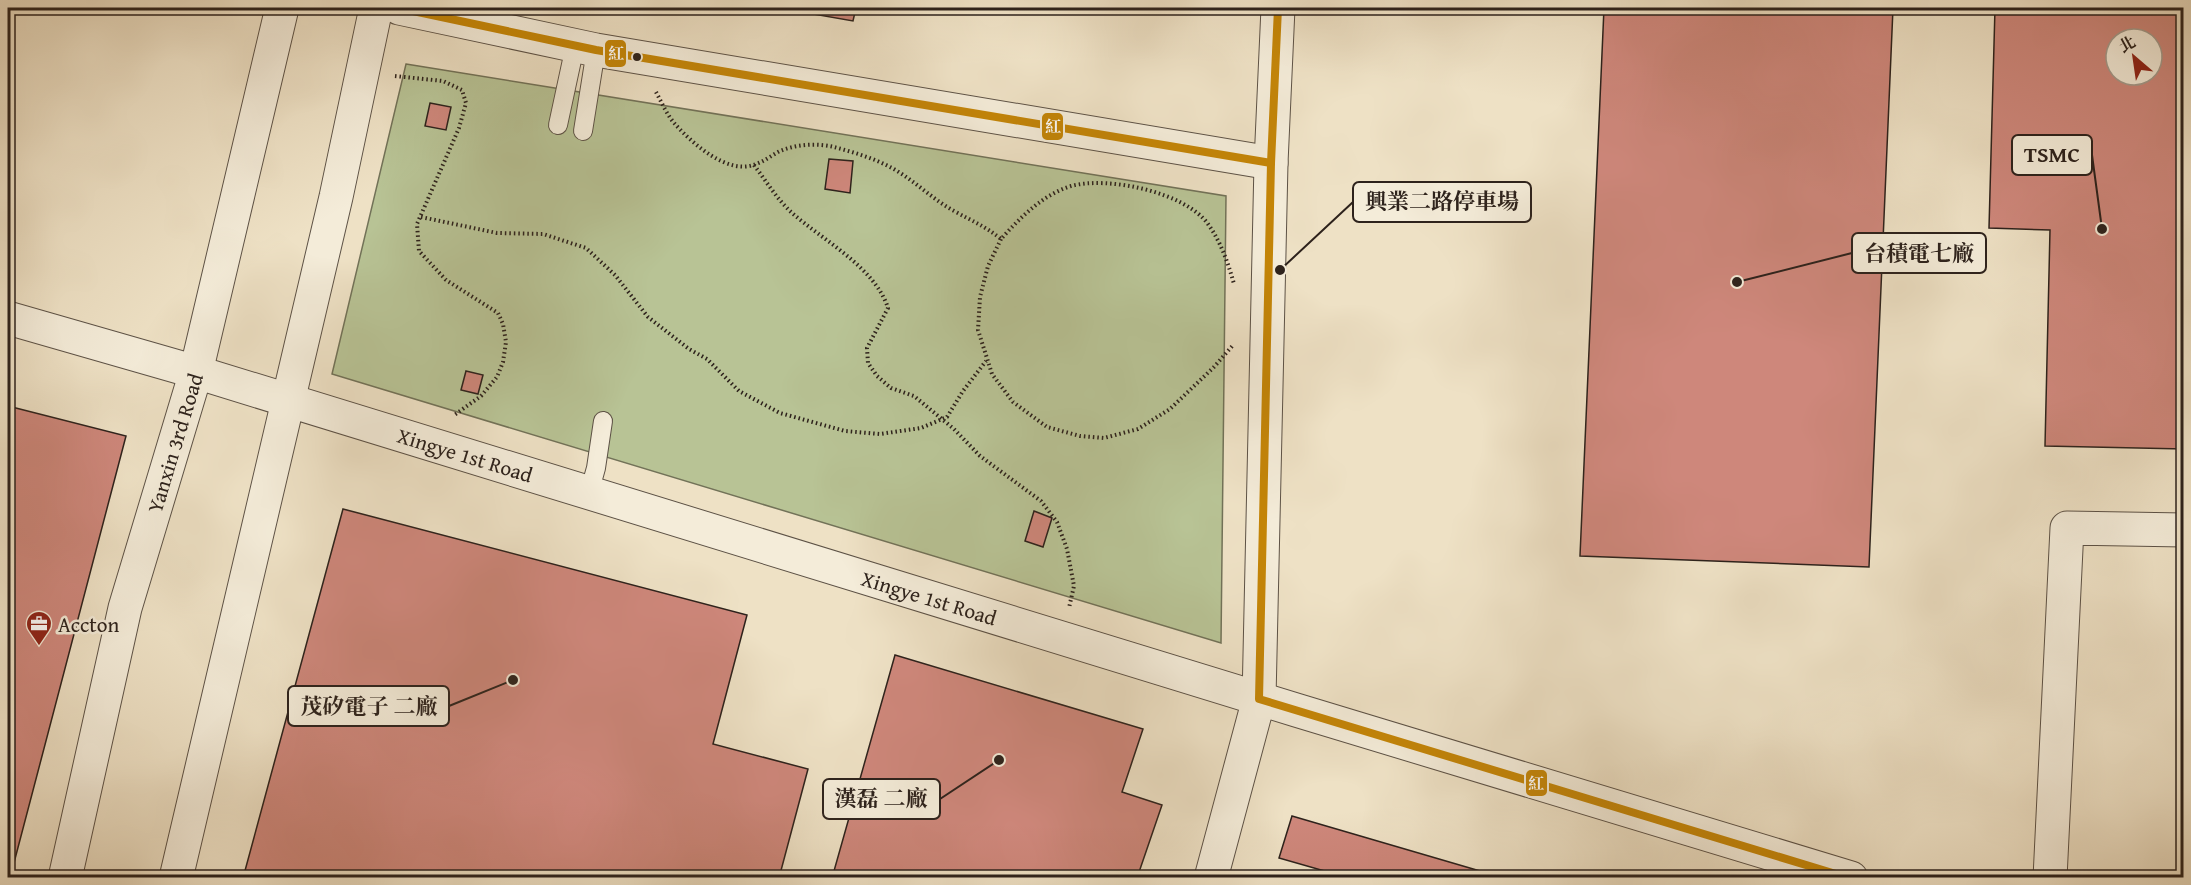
<svg xmlns="http://www.w3.org/2000/svg" width="2191" height="885" viewBox="0 0 2191 885" font-family="'Gentium Book Plus','Noto Serif TC',serif">
<style>
.green{fill:#b8c395;stroke:#727258;stroke-width:1.5}
.building{fill:#ce877b;stroke:#2d221c;stroke-width:1.5;fill-rule:evenodd}
.lines{fill:none;stroke-linecap:round;stroke-linejoin:round}
.lane-casing{stroke:#5d5246;stroke-width:20}
.street-casing{stroke:#5d5246;stroke-width:35}
.path{stroke:#2d221c;stroke-width:4;stroke-dasharray:1.5 3;stroke-linecap:butt}
.lane{stroke:#f4ecd9;stroke-width:18}
.street{stroke:#f4ecd9;stroke-width:33}
.bus-1-casing{stroke:#f4ecd9;stroke-width:12}
.bus-1{stroke:#c48507;stroke-width:8}
.bus-dot{fill:#2d221c;stroke:#f4ecd9;stroke-width:2}
.labels{text-anchor:middle;dominant-baseline:central;stroke-width:5;stroke-linejoin:round;paint-order:stroke}
.street-label{font-size:21px;fill:#2d221c;stroke:#f4ecd9}
.poi-label{font-size:21px;fill:#2d221c;stroke:#f4ecd9;text-anchor:start}
.leader{fill:none;stroke:#2d221c;stroke-width:2}
.callout-dot{fill:#2d221c;stroke:#f4ecd9;stroke-width:2}
.callout{fill:#f4ecd9;stroke:#2d221c;stroke-width:2}
.callout-label{font-size:22px;text-anchor:middle;font-weight:bold;fill:#2d221c}
.line-badge{stroke:#f4ecd9;stroke-width:2}
.badge-label{font-size:16px;text-anchor:middle;font-weight:bold;fill:#fff}
</style>
<rect width="100%" height="100%" fill="#eee1c5"/>
<filter id="stains"><feTurbulence type="fractalNoise" baseFrequency=".00333" numOctaves="4"/><feColorMatrix values="0 0 0 0 .2 0 0 0 0 .09 0 0 0 0 .02 0 0 0 .5 -.17"/></filter>
<radialGradient id="worn" r=".72"><stop offset=".6" stop-color="#630" stop-opacity="0"/><stop offset="1" stop-color="#630" stop-opacity=".3"/></radialGradient>
<path class="green" d="M406,64L1226,196L1221,643L332,374Z"/>
<g class="building">
<path d="M779,8H856L853,21Z"/>
<path d="M1604,8H1893L1869,567L1580,556Z"/>
<path d="M1995,8H2184V449L2045,446L2050,230L1989,228ZM2116,39H2152V75H2116Z"/>
<path d="M430,103L451,107L446,130L425,126Z"/>
<path d="M829,159L853,161L850,193L825,189Z"/>
<path d="M466,371L483,375L478,394L461,390Z"/>
<path d="M8,406L126,436L10,878H8Z"/>
<path d="M343,509L747,615L713,744L808,769L779,878H243Z"/>
<path d="M1034,511L1052,518L1043,547L1025,541Z"/>
<path d="M895,655L1143,729L1122,792L1162,805L1137,878H832Z"/>
<path d="M1292,816L1504,878H1349L1279,858Z"/>
</g>
<g class="lines">
<defs>
<g id="lane">
<path d="M558,125L575,46"/>
<path d="M583,131L596,50"/>
<path d="M589,493L596,468L603,421"/>
</g>
<g id="street">
<path d="M399,8L596,50L1271,163"/>
<path d="M8,318L196,372L1296,710L1851,878"/>
<path d="M65,878L125,608L196,372L282,8"/>
<path d="M176,878L336,197L376,8"/>
<path d="M1211,878L1259,699L1271,163L1278,8"/>
<path d="M2050,878L2067,528L2184,530"/>
</g>
</defs>
<use href="#lane" class="lane-casing"/>
<use href="#street" class="street-casing"/>
<g class="path">
<path d="M395,76L443,81L462,90L466,103L459,128L417,224L419,251L446,280L498,313L503,324L506,342L503,362L497,377L481,396L453,416"/>
<path d="M656,92C662,103 667,115 675,124C692,143 728,176 756,164C765,161 772,155 780,151C797,144 817,143 834,147C853,152 873,158 890,167C913,179 932,199 954,211C972,221 985,226 1001,239C1020,218 1042,195 1071,186C1108,176 1185,192 1208,224C1221,242 1228,263 1234,284"/>
<path d="M754,165C766,181 777,199 791,212C822,240 875,267 888,308L867,348L868,363L877,376L891,388L914,396L954,429L980,456L1041,501L1057,522L1067,549L1074,586L1069,608"/>
<path d="M421,217L497,233L543,234L586,248L615,275L648,317L689,349L707,359L739,391L780,413L845,431L880,434L921,428L947,417L963,391L986,361"/>
<path d="M1001,239L988,266L980,297L978,330L992,374L1013,402L1047,427L1080,436L1104,438L1138,429L1170,409L1214,367L1234,344"/>
</g>
<use href="#lane" class="lane"/>
<use href="#street" class="street"/>
<defs>
<g id="bus-1">
<path d="M399,8L596,50L1271,163"/>
<path d="M1278,8L1271,163L1259,699L1849,878"/>
</g>
</defs>
<use href="#bus-1" class="bus-1-casing"/>
<use href="#bus-1" class="bus-1"/>
</g>
<defs>
<symbol id="office-pin" viewBox="-11 -11 22 30"><path d="M0 17L-7.5 6A9.5 9.5 0 1 1 7.5 6Z" fill="#8f2418" stroke="#f4ecd9"/><path d="M-6-3h4V-5.5h4V-3h4V5H-6ZM-1-4.5V-3h2v-1.5ZM-6 0V1H6V0Z" fill="#fff"/></symbol>
</defs>
<g fill-rule="evenodd">
<use href="#office-pin" x="24" y="609" width="30" height="40"/>
</g>
<circle class="bus-dot" cx="637" cy="57" r="5"/>
<g class="labels">
<g class="street-label">
<text transform="translate(175 443) rotate(-73)">Yanxin 3rd Road</text>
<text transform="translate(465 455) rotate(17)">Xingye 1st Road</text>
<text transform="translate(929 598) rotate(17)">Xingye 1st Road</text>
</g>
<g class="poi-label">
<text x="58" y="624">Accton</text>
</g>
</g>
<path class="leader" d="M2102 229L2092 155M1280 270L1353 202M1737 282L1852 253M513 680L449 706M999 760L940 799"/>
<g class="callout-dot">
<circle cx="2102" cy="229" r="6"/>
<circle cx="1280" cy="270" r="6"/>
<circle cx="1737" cy="282" r="6"/>
<circle cx="513" cy="680" r="6"/>
<circle cx="999" cy="760" r="6"/>
</g>
<g class="callout">
<rect x="2012" y="135" width="80" height="40" rx="6"/>
<rect x="1353" y="182" width="178" height="40" rx="6"/>
<rect x="1852" y="233" width="134" height="40" rx="6"/>
<rect x="288" y="686" width="161" height="40" rx="6"/>
<rect x="823" y="779" width="117" height="40" rx="6"/>
</g>
<g class="callout-label">
<text x="2052" y="162">TSMC</text>
<text x="1442" y="209">興業二路停車場</text>
<text x="1919" y="261">台積電七廠</text>
<text x="369" y="714">茂矽電子 二廠</text>
<text x="881" y="806">漢磊 二廠</text>
</g>
<g class="line-badge">
<rect x="604" y="39" width="23" height="29" rx="6" fill="#c48507"/>
<rect x="1041" y="112" width="23" height="29" rx="6" fill="#c48507"/>
<rect x="1525" y="769" width="23" height="28" rx="6" fill="#c48507"/>
</g>
<g class="badge-label">
<text x="616" y="59">紅</text>
<text x="1053" y="132">紅</text>
<text x="1536" y="789">紅</text>
</g>
<rect width="2191" height="885" fill="none" stroke="#eee1c5" stroke-width="30"/>
<rect x="9" y="9" width="2173" height="867" fill="none" stroke="#2d221c" stroke-width="3"/>
<rect x="15" y="15" width="2161" height="855" fill="none" stroke="#2d221c" stroke-width="1.5"/>
<g transform="translate(2134 57) rotate(331)"><circle r="28" fill="#f4ecd9" stroke="#a49b8d" stroke-width="1.5"/>
<path d="M0-4.5L10 22L0 15L-10 22Z" fill="#8f2418"/>
<text y="-9" font-size="16" font-weight="bold" text-anchor="middle" fill="#2d221c">北</text>
</g>
<rect width="100%" height="100%" filter="url(#stains)"/>
<rect width="100%" height="100%" fill="url(#worn)"/>
</svg>
